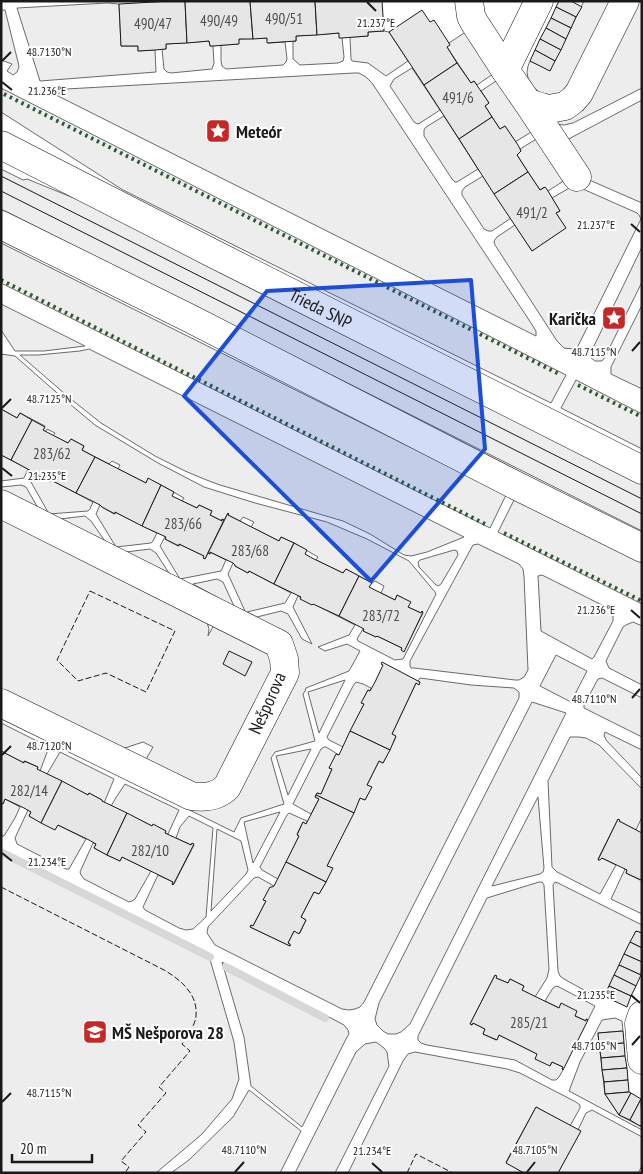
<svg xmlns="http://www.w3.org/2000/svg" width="643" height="1174" viewBox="0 0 643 1174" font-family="'PT Sans Narrow',sans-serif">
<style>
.built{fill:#ededed;stroke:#6a6a6a}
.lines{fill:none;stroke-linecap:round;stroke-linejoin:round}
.stream{stroke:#d7d7d7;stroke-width:8}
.building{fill:#e6e6e6;stroke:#1a1a1a}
.minor-casing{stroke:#1a1a1a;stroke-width:29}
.minor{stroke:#fff;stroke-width:28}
.tram{stroke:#1a1a1a;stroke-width:1}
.hedge{stroke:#2b5a34;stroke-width:4;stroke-dasharray:2.5 4;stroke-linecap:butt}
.fence{stroke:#1a1a1a;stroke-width:1;stroke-dasharray:6 2.5;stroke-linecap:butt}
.marked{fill:#1d4ed8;fill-opacity:0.2;stroke:#1d4ed8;stroke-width:4;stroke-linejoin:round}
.ticks{fill:none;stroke:#1a1a1a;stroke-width:2}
.labels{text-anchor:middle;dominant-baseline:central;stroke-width:4;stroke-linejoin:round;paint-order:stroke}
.number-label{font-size:15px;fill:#4d4d4d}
.poi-label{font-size:18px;font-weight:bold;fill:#1a1a1a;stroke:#fff;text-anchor:start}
.street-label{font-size:18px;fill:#1a1a1a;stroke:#fff}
.ticks-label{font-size:12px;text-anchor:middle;fill:#1a1a1a;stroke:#fff;stroke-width:4;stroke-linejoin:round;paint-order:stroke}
</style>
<rect width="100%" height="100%" fill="#fff"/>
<g class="built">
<path d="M584,1H642V88L573,123L564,125L556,124L554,96L542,94L533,87L528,78L527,72L528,66L530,61L550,70Z"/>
<path d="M107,3L119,4L121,46H138V51L155,50L156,72L40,81L17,8Z"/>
<path d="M1,10H5L18,62L19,67L17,72L13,75L7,71L12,64L1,60Z"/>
<path d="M384,31L389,32L408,61L386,76L368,63L352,61L351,59L350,37L368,36V32Z"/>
<path d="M467,31L493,74L477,85L474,81L471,83L447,47L449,43Z"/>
<path d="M339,33L342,38L344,57L343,61L338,63L300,65L293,59V42L296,41V36Z"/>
<path d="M267,38L268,43L285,42L287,59L286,62L283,65L226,69L222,66L221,61V45L238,44L239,39Z"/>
<path d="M209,41L210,46H213L214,63L212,69L171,73L167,72L164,69L162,49H166V44Z"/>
<path d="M412,68L440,110L420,123L417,124L414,122L390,86L394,79Z"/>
<path d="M354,73H359L366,77L372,83L531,323L536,331V336L56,95L66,89Z"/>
<path d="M496,81L533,131L515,142L505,126L500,129L485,106L489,103L481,91Z"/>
<path d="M1,88L566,375L551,403L123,190L1,112Z"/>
<path d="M642,100V203L587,179L563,142Z"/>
<path d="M444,116L478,169L457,182H455L452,179L424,136V130L426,127Z"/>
<path d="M538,138L564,179L562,182L548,191L544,187L540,190L517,155L521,151L520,149Z"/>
<path d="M1,169L23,180L27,179L96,207L642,481V531L1,209Z"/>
<path d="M483,176L511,218L492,231H488L484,229L462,195V191L465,187Z"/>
<path d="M571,187L583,189L637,213L639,215L641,219L579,344L577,348L573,349L564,348L557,341L495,245L494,241L497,237L515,225L532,251L565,228L556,213L560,211L552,198Z"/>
<path d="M1,243L506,495L490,528L1,283Z"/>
<path d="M642,247V282L605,357L602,361H595L590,357L593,348Z"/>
<path d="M1,304L85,346L44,351H15L1,330Z"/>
<path d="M642,305V389L611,374V367Z"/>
<path d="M89,349L171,390L464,537L427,552L411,556L404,555L370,534L343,521L220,485L204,479L185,471L155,456L101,423L72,400L20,355H38L80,351Z"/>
<path d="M1,354L15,356L64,399L95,425L158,463L204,487L255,503L327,522L367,539L409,561L435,592L436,594L403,659L395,660L358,641L357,639L363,629H364V631L376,637L377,636L402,648L404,651L423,613L422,612L421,613L408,607L410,602L397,595L395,600L381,593L384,586L375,581L372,583L346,569L343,573L316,560L318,557L294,543L281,537L279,541L251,527L254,522L243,517L240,521L228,515L229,514L228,513L224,520L222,519V521L210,515L212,511L199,505L197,508L182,501L184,498L161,485L148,479L146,483L118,469L120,465L112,461L109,464L82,450L84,446L71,439L68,443L53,436L55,433L47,429L45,432L43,430L45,426L20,413L17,418L1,409Z"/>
<path d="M576,380L642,414V449L561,408Z"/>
<path d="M1,455L28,469L24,478L1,481Z"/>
<path d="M35,473L37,475L49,481L51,480L93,502L90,509L88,511L49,514L31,482Z"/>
<path d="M21,485L26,487L38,508L1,490V487Z"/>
<path d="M514,500L642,563V604L498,532Z"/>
<path d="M100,505L102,507L114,514L115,512L157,533L153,541L151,543L116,547L96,514Z"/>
<path d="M1,515L206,619L209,629L208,636L226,602L193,584L217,579L223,582L234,606L245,611L228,574L233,563L235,565V566L248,573L249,571L291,593L285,603L247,612L257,617L281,611L288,614L302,639L312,644L293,607L298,596L355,625L349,635L318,647L325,651L347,644L360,651L349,671L306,688L305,691L303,694L315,741L275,752L271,758L284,804L241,818L234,832L133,782L153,747L143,742L119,750L1,691Z"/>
<path d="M85,516L91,521L105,541L60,519Z"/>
<path d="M165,537H166L165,539L178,546L179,544L204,556V558L205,559L208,553L210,554V552L226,560L221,571L180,579L160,546Z"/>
<path d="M478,544L519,564L523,569L524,576L528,670L524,677L519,680H515L414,668H411L410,666V661L473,545Z"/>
<path d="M150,549L156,553L169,573L126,552Z"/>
<path d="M454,550L457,551L458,555L441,584L438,586L435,584L419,567L418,562L420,560Z"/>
<path d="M542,575L612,610L613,617V621L594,657L592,659L541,631L538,576Z"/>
<path d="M633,622L642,626V685L609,668L606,661L623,627L626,625Z"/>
<path d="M556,655L587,671L571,702L540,686Z"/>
<path d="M420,678L471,685L514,688L519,692V698L364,1002L360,1007L355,1009L349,1010L342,1009L215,945L207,933L208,927L254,878L258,877L274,886L264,900L266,901L253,926L251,925L250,927L290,946V944L288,943L294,931L300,933L306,920L301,917L314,892L319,894L326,882L332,868L327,866L360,798L365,800L371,787L367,785L379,761L383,763L396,737L392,734L416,683L419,684L420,682L418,681Z"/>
<path d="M602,678L642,698V737L584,708V705L598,679Z"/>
<path d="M345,680L319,733L308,692Z"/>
<path d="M356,682L363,684L371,688L370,691L368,690L362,703L364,704L343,747L329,740L327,737L353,686Z"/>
<path d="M532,702L566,713L410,1024L401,1032L396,1034H388L383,1031L377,1025L375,1019L379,1003Z"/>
<path d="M1,723L49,747L40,771L37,769L38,767L25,761L24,763L1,751Z"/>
<path d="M605,732L642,750V778L606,740L604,735Z"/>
<path d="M570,737H579L586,738L599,745L642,789V817L636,830L619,821V820L618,819L598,859L600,860L602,858L616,865L600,894L557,872L552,867L548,781Z"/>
<path d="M324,747H326L339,755L329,768L332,769L321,794L317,793L315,797L319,799L311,814L293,804L321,749Z"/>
<path d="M311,749L288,795L276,756Z"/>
<path d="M60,752L114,779L104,803L102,801V800L89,793L88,795L47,774Z"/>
<path d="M125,784L179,810L168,834L165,833L166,831L153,825L152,826L111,806L117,796Z"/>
<path d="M538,797L544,868L543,872L540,874L492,886Z"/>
<path d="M5,799L20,807L15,818L4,836H1V803L3,804Z"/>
<path d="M28,810L31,812L29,816L55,829L58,825L86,839L69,869H66L17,844L15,838Z"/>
<path d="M280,812L253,863L244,822Z"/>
<path d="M289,813L307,821L306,824L303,822L297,834L299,836L278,879L262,870L260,867L287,815Z"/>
<path d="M189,816L213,828L206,917L193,929L186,930L179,928L145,910L143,907L158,875L173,882L172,884H174L194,845L192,843L191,845L176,838L180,827Z"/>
<path d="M217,829L241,841L248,870L246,874L211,911Z"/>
<path d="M93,843L96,844L94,848L107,855L120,861L122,857L151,871L135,899L132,901L129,902L84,879L81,875L80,872Z"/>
<path d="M1,850L209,956L234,1042L239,1079L232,1099L202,1134L156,1173H1Z"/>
<path d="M625,869L627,870L626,873L640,880L642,878V914L611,899Z"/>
<path d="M539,882H542L544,885L549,969L547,978L535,997L522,990L524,986L510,979L508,983L496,978V976L495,975L470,1024L472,1025L473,1023L485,1029L483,1034L496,1040L499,1035L537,1054L550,1066L552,1062L563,1067L562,1069L563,1070L559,1077L556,1080H552L515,1060L427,1045L421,1043L418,1040V1036L487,898Z"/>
<path d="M555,882L558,883L642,925V933L636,931L602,1000L564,979L560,976L558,971L553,885Z"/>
<path d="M222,962L327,1016L344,1025L348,1030L349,1034L346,1039L302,1127L251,1086L244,1037Z"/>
<path d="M556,986L559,987L595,1006L588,1020L587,1019L586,1021L545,1001L553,988Z"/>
<path d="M615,1018L622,1021L623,1031L598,1033L605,1094L619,1115L642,1127V1130L569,1091L580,1062L602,1020Z"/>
<path d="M376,1042L384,1048L387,1052L389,1066L335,1173H295L356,1052L365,1044Z"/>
<path d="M415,1052L507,1069L520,1073L576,1102L580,1105V1108L570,1126L536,1107L506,1162L524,1173H348L403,1061L408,1054Z"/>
<path d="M249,1090L301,1131L280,1173H171L189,1160L233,1117Z"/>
<path d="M592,1110L642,1137V1166L638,1173H558L580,1131L578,1130L586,1113Z"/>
</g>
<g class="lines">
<g class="stream">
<path d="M1,852L210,957"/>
<path d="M226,967L325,1018"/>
</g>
</g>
<g class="building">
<path d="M171,1H185L187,43L166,44V49L155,50L138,51V46H121L119,4Z"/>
<path d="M185,1H250L253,39H239V44L213,46H210L209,41L187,43Z"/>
<path d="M250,1H315L317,35L296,36V41L267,43V38L253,39Z"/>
<path d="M315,1H382L384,31L368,32V36L342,38H339V33L317,35Z"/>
<path d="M559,1H571L582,7L576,17L556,7Z"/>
<path d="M556,7L576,17L571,28L551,18Z"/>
<path d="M422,10L430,22L434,20L447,40L450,45L447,47L457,63L424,85L389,32Z"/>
<path d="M551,18L571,28L566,39L546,28Z"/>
<path d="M546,28L566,39L561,50L540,39Z"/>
<path d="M540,39L561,50L555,61L535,50Z"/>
<path d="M535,50L555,61L550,71L530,61Z"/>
<path d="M457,63L471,83L474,81L489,103L485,106L492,117L459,139L424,85Z"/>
<path d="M492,117L500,129L505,126L518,145L521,151L517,155L528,172L494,194L459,139Z"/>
<path d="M528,172L540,190L545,187L548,191L560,211L556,213L566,228L532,251L494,194Z"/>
<path d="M1,409L17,418L20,413L32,420L11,460L1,455Z"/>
<path d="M32,420L45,427L43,430L68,443L71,439L84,446L82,450L95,457L76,493L51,480L50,482L37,475L35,473L11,460Z"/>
<path d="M95,457L146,483L148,478L161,485L142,526L115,512V514L102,507L100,505L76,493Z"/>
<path d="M161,485L174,492L172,496L197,508L199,505L212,511L210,515L222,521V519L224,520L205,559L203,558L204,556L179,544V546L165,539L166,537L142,526Z"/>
<path d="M228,513L229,514L228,515L279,541L281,537L294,543L274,584L249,571L248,573L235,566V565L233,563L210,552V554L208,553Z"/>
<path d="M294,543L307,550L305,554L312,558L343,573L346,569L359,576L339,616L313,604L312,605L300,599L301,597L274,584Z"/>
<path d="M359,576L372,583L369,587L395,600L397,595L411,602L408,607L421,613L422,611L423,612L404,652L401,650L402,648L377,636L376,637L363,631L364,629L339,616Z"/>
<path d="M229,651L252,662L245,676L223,664Z"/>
<path d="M382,662L420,682L419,685L416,683L392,734L396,736L390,750L350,731L364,704L361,703L368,690L370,691L375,682L383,665L381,664Z"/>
<path d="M350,731L390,750L383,763L379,761L367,785L372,787L365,800L360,798L354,813L316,795L317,793L321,794L332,769L329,768L336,754L339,755Z"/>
<path d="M1,751L24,763V761L38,767L37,769L62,781L41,823L29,816L31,812L24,808L5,799L3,804L1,803Z"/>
<path d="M62,781L88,795L89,793L102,800V801L127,813L107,855L94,848L96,844L89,840L58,825L55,830L41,823Z"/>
<path d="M316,795L354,813L327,866L333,868L326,882L286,862L299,836L297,835L303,822L306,824L319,799L315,797Z"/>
<path d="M127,813L152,826L153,824L166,831L165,833L191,845L192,843L194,844L173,885L172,884L173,882L122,857L120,861L107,855Z"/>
<path d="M618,819L620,820L619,821L642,833V878L641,880L626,873L627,870L602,858L600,860H598Z"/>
<path d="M286,862L326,882L319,894L314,892L301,917L306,920L299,934L294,931L288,943L290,944V946L250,927L251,925L253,926L266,901L263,900L270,887H272L274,886Z"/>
<path d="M636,931L642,933V948L630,942Z"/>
<path d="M630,942L642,948V962L624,954Z"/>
<path d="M624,954L642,962L641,975L619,965Z"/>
<path d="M619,965L641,975L636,986L614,975Z"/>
<path d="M495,975L497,976L496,978L508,983L510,979L524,986L522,990L559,1008L561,1003L577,1011L575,1016L586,1021V1019L588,1020L563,1070L562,1069L563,1067L552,1062L550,1066L535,1059L537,1054L499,1035L497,1040L483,1034L485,1029L473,1023L472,1025L470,1024Z"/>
<path d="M614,975L636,986L631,996L609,986Z"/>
<path d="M609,986L631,996L627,1007L604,996Z"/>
<path d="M623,1031L624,1043L599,1045L598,1033Z"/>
<path d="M624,1043L625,1056L601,1058L599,1045Z"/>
<path d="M625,1056L627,1068L602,1070L601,1058Z"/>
<path d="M627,1068L628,1080L604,1082L602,1070Z"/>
<path d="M628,1080L629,1092L605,1094L604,1082Z"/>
<path d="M629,1092L631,1093L619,1115L605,1094Z"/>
<path d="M631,1093L641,1099L630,1120L619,1115Z"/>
<path d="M641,1099L642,1124L640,1126L630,1120Z"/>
<path d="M536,1107L581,1131L558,1173H524L506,1163Z"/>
</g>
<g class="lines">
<defs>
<g id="minor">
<path d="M469,1L471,16L474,22L505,70L539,1"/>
<path d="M505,70L528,103L541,107L549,109L565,106L573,100L579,93L625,1"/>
<path d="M528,103L577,177"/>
<path id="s1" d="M1,145L216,255L642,470"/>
<path d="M1,225L189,318L517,486L642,548"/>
<path d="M1,504L279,644L284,659L285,673L227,787C217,797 205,798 191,796L1,703"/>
<path d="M642,1015L639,1024L642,1060"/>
</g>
</defs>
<use href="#minor" class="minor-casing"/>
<use href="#minor" class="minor"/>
<g class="tram">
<path d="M1,176L642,499"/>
<path d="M1,191L642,514"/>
</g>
<g class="hedge">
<path d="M4,94L561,375"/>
<path d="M1,280L485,524"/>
<path d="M578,385L642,417"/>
<path d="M504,533L642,601"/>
</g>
<g class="fence">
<path d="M1,112H2"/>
<path d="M90,591L175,631L146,692L106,673L78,681L57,660Z"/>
<path d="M1,887L164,970C181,980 198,994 196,1016C195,1026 187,1036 182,1044L190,1051L159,1087L166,1093L138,1125L146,1132L121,1161L129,1167L125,1173"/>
<path d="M407,1173L416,1154L453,1173"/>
</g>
</g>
<path class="marked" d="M471,280L485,449L371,581L184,396L267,291Z"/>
<path class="ticks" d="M367,2L376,11M2,61L11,52M2,82L12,90M631,224L640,232M632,351L640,342M2,408L11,399M2,468L12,476M631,610L640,618M632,698L640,689M2,755L11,746M2,853L12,861M631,995L640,1003M632,1045L640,1036M2,1102L11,1093M372,1163L382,1172M235,1172L244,1162M527,1172L535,1162"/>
<defs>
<symbol id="sight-square" viewBox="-11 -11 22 22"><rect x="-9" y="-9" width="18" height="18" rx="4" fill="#c62828" stroke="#fff"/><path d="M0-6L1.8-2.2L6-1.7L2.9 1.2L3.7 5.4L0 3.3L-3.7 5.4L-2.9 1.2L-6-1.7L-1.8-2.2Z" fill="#fff"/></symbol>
<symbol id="school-square" viewBox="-11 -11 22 22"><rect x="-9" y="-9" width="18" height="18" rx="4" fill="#c62828" stroke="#fff"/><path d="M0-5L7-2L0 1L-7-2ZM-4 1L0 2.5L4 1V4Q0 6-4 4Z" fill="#fff"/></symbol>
</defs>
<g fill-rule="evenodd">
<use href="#sight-square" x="204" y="117" width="28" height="28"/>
<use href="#sight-square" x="600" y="304" width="28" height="28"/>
<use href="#school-square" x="81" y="1018" width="28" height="28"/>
</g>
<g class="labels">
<g class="number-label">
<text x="284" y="18">490/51</text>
<text x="219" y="20">490/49</text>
<text x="153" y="23">490/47</text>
<text x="458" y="97">491/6</text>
<text x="532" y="212">491/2</text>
<text x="52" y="453">283/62</text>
<text x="183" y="523">283/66</text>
<text x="250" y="550">283/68</text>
<text x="381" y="615">283/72</text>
<text x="29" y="790">282/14</text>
<text x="150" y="850">282/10</text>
<text x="529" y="1022">285/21</text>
</g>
<g class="poi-label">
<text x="236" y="131">Meteór</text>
<text x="596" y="318" text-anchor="end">Karička</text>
<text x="112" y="1032">MŠ Nešporova 28</text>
</g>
<g class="street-label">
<text stroke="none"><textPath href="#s1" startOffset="359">Trieda SNP</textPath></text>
<text transform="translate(267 703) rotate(-66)">Nešporova</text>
</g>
</g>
<g class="ticks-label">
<text x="376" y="27">21.237°E</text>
<text x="49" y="56">48.7130°N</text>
<text x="47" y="95">21.236°E</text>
<text x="596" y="229">21.237°E</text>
<text x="594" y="356">48.7115°N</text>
<text x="49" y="403">48.7125°N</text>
<text x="47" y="480">21.235°E</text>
<text x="596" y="614">21.236°E</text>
<text x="594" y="703">48.7110°N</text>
<text x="49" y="750">48.7120°N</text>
<text x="47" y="866">21.234°E</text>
<text x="596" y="999">21.235°E</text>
<text x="594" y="1050">48.7105°N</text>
<text x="49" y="1097">48.7115°N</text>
<text x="244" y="1154">48.7110°N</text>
<text x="535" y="1154">48.7105°N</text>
<text x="372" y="1155">21.234°E</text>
</g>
<rect width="643" height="1174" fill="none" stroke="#1a1a1a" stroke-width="5"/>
<path d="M12 1154v8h80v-8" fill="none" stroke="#1a1a1a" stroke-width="2.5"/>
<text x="20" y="1154" font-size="15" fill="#1a1a1a" stroke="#ffffff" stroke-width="4" paint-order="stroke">20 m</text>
</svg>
